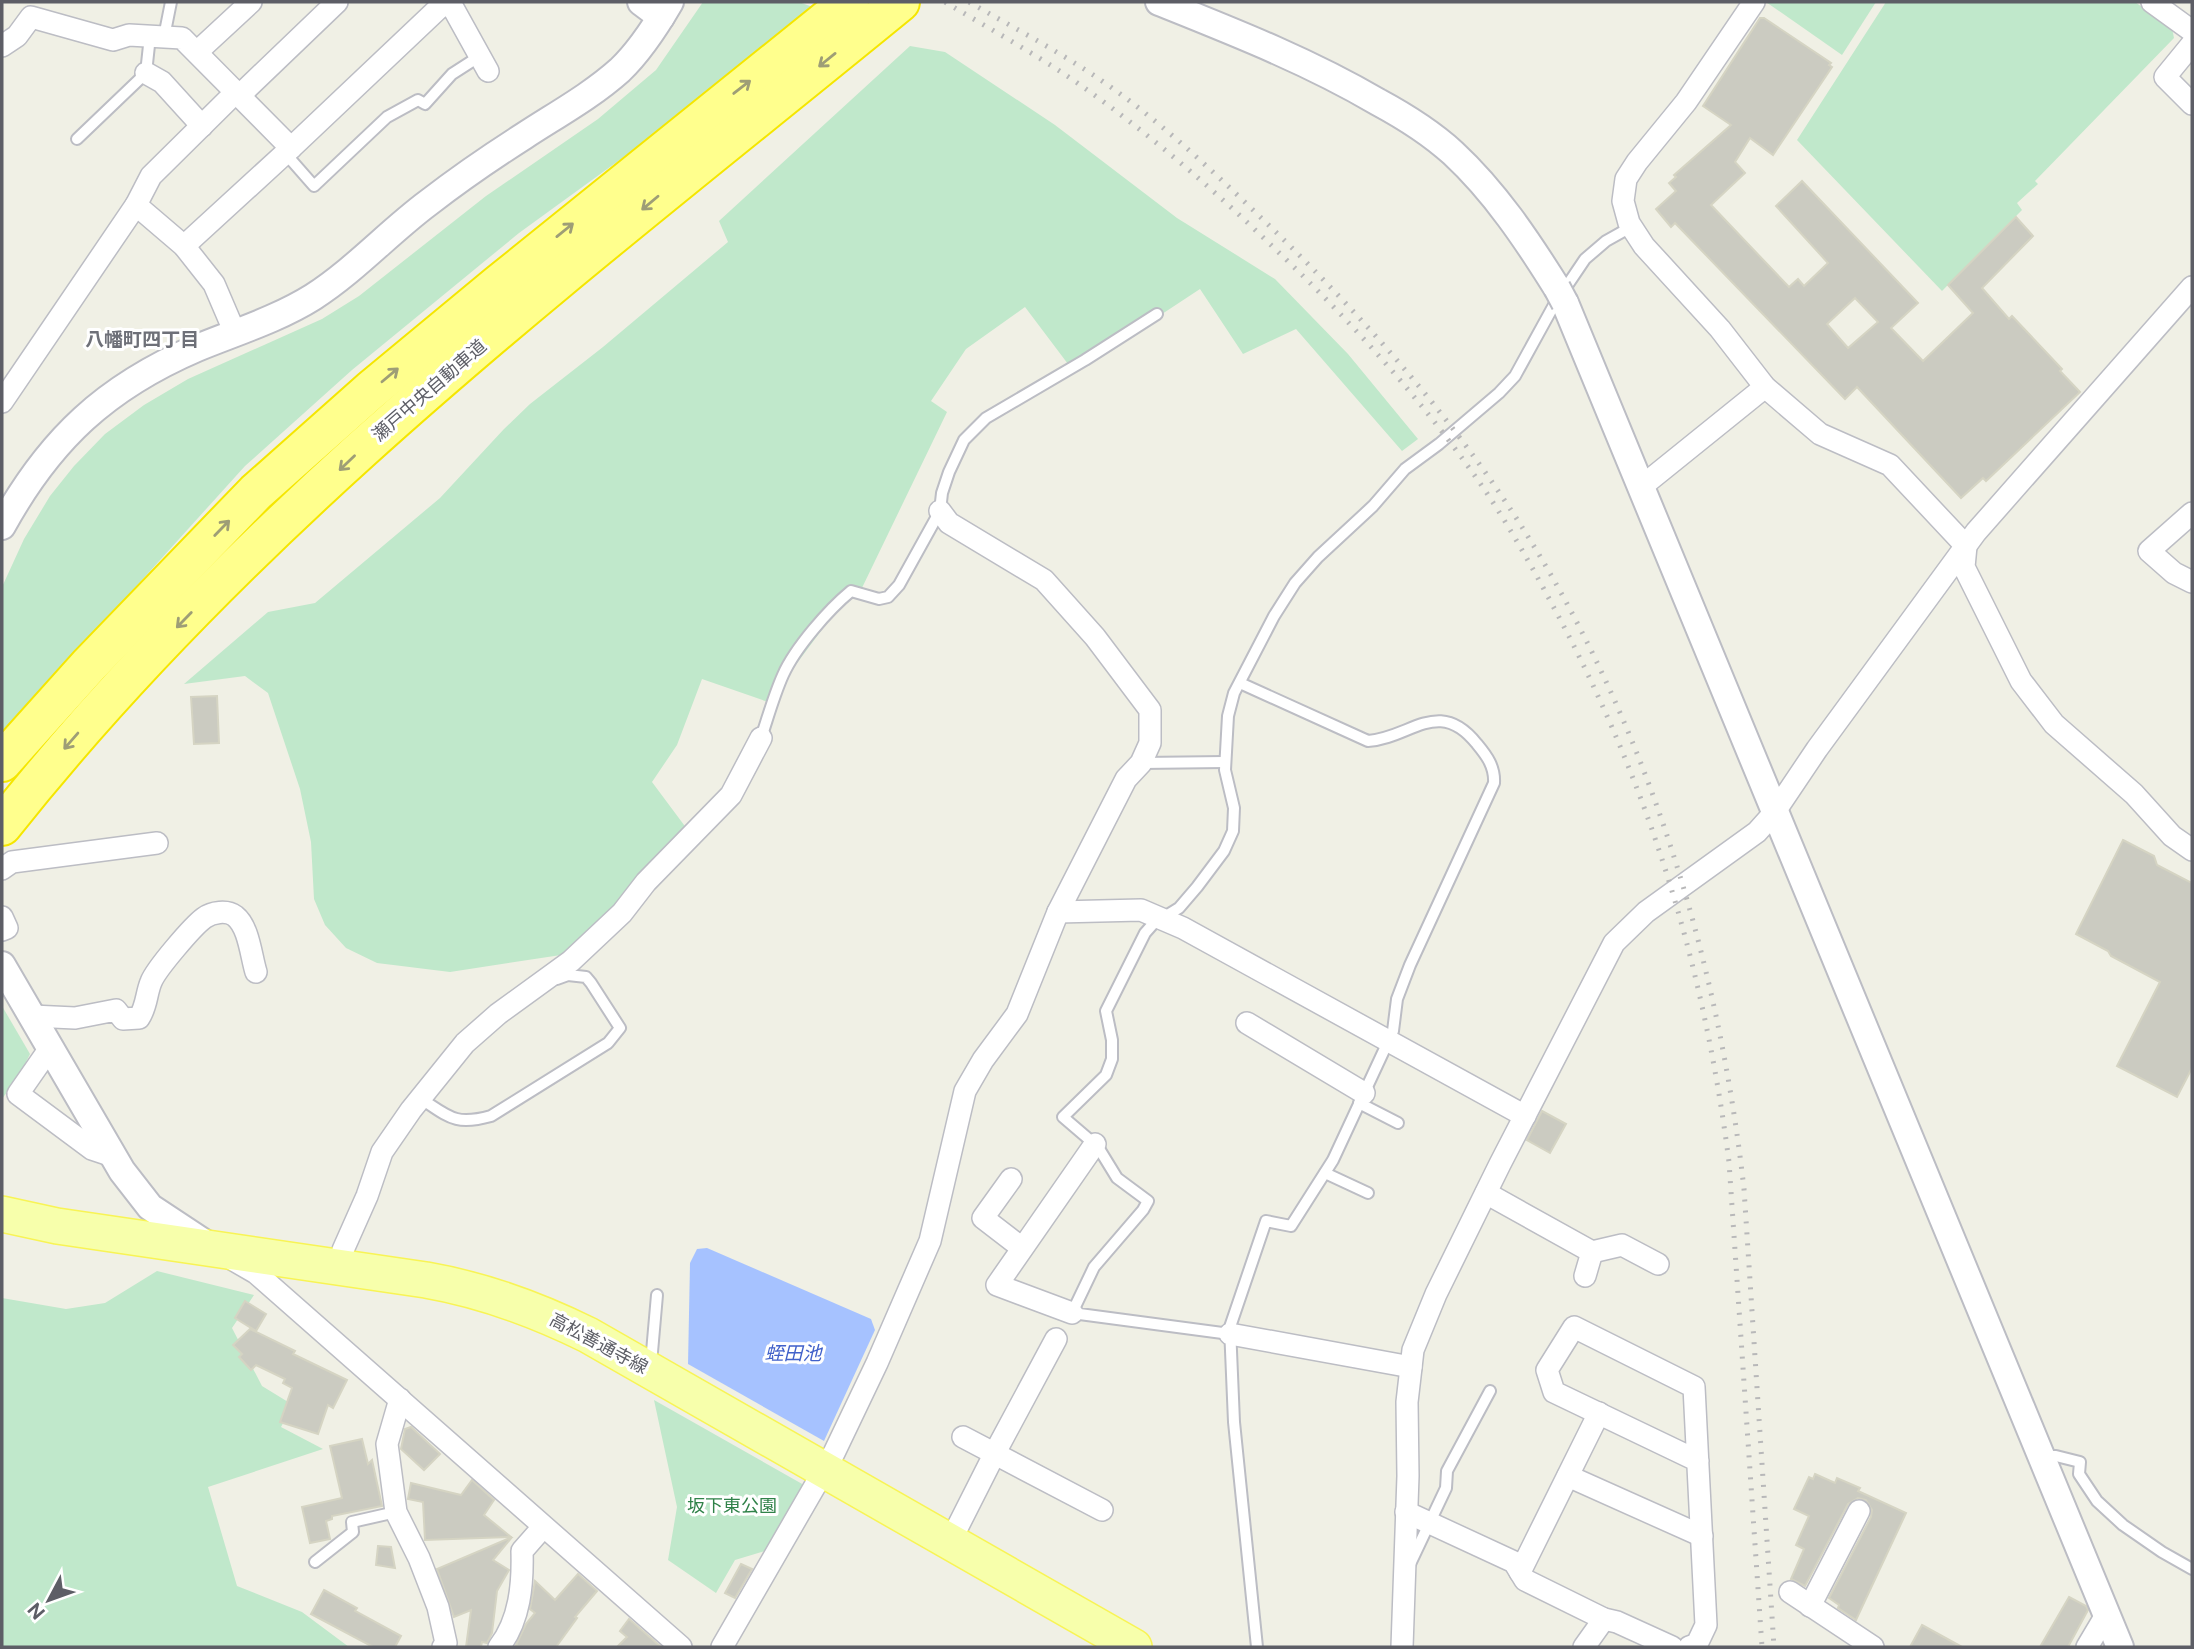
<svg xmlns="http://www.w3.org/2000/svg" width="2194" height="1649" viewBox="0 0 2194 1649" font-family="'Public Sans','Noto Sans JP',sans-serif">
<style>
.green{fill:#c0e8cb}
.water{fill:#a6c2ff}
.building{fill:#cbcbc1;stroke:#d5d4c3;stroke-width:2;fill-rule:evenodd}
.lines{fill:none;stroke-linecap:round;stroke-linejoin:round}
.service-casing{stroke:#bcbdc4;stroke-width:14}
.minor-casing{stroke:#bcbdc4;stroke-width:24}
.tertiary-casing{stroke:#bcbdc4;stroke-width:30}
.primary-casing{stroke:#f8f455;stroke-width:38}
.motorway-casing{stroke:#f5e600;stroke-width:42}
.service{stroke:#fff;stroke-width:10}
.minor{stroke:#fff;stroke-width:21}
.tertiary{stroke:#fff;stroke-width:26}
.primary{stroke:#f7ffab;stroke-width:35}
.motorway{stroke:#ffff8d;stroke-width:38}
.rail{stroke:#b8b8b9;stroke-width:5;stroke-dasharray:2 9;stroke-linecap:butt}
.tertiary-bridge-casing{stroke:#bcbdc4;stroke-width:30;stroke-linecap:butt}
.tertiary-bridge{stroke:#fff;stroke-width:26}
.oneway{stroke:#9e9e76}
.labels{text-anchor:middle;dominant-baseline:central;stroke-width:6;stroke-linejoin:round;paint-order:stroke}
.street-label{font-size:18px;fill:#5d5e66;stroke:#fff}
.park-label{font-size:18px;fill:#308249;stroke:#fff}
.neighbourhood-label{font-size:19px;font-weight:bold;fill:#6e7078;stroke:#fff}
.water-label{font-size:19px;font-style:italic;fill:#4161ca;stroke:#fff}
</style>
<rect width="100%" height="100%" fill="#f0f0e5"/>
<g class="green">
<path d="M703,2H799L818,9L665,127L519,233L352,370L245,466L2,735V587L24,539L50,496L74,466L105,434L144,405L188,379L322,319L359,296L486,196L598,119L656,70Z"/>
<path d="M1766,2H1876L1842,55Z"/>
<path d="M1886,2H2135L2172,28L2174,38L2035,181L2038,184L2017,203L2022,210L1942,291L1797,140Z"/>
<path d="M910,46L945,52L1055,125L1177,218L1275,279L1348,354L1418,439L1402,451L1296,329L1243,354L1200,289L1074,372L1025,307L966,349L931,401L947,412L860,592L844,600L768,702L702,679L677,745L652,782L687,829L606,915L561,955L450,972L377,963L346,948L325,925L314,899L311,842L300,789L268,693L245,676L184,684L268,612L315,603L440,498L504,429L530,404L603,347L728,242L719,221Z"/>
<path d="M2,1006L30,1054L21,1072L2,1099Z"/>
<path d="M157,1271L254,1295L232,1328L262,1386L293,1405L281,1427L323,1449L208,1487L237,1586L302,1612L349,1647H2V1298L66,1309L105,1303Z"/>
<path d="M654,1400L804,1485L771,1549L735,1560L716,1593L668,1560L677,1507Z"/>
</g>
<path class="water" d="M707,1248L871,1319L875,1330L824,1441L688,1364L690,1263L697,1249Z"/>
<g class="building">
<path d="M1760,18H1764L1831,63L1829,65L1832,67L1773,155L1750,138L1735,162L1745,173L1711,205L1789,287L1798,279L1804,286L1828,263L1776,206L1802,181L1918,303L1891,328L1923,361L1973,313L1948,285L2016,217L2033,236L1982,288L2009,319L2012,316L2062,369L2060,371L2080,392L1986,481L1983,478L1961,498L1857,387L1845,399L1675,223L1671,227L1656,209L1676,191L1669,183L1676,177L1674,175L1731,125L1703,106ZM1855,298L1878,322L1848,348L1827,324Z"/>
<path d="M217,696L219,743L194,744L191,697Z"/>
<path d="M2123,840L2154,856L2157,865L2192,883V1068L2177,1097L2117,1066L2160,982L2111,956L2108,951L2076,934Z"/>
<path d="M1542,1111L1566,1124L1550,1153L1527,1140Z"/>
<path d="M245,1301L266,1314L256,1331L235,1318Z"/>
<path d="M250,1329L295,1351L293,1354L347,1380L333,1408L328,1405L318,1434L280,1422L292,1388L283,1383L285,1379L256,1365L251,1370L239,1357L242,1354L233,1345Z"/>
<path d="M411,1427L440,1454L424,1470L401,1449L405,1429Z"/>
<path d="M362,1439L368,1464L372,1460L382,1506L332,1516V1519L326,1521L330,1539L310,1543L302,1507L342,1498L330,1446Z"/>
<path d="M1815,1474L1835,1483L1837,1478L1860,1488L1858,1491L1906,1513L1856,1620L1838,1608L1839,1605L1829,1598L1871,1517L1872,1510L1866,1500L1858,1498L1848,1504L1805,1586L1791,1579L1804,1549L1796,1545L1809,1516L1794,1509L1809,1477L1813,1479Z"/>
<path d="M472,1480L494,1500L484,1515L511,1537L425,1540L423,1502L408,1499L411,1483L461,1495Z"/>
<path d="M512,1537L493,1560L509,1570L497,1591L492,1633L487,1643L482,1642L481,1647H466L471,1610L454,1617L437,1569Z"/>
<path d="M378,1546L391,1547L395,1568L376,1565Z"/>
<path d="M741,1564L752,1569L735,1598L725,1593Z"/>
<path d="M578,1574L597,1591L575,1617L577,1618L556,1647H520L516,1645L526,1624L535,1613L530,1609L535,1581L555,1600Z"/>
<path d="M324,1590L357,1608L355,1611L401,1636L395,1647H373L311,1614Z"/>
<path d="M2069,1597L2086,1606L2088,1610L2068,1647H2040Z"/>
<path d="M629,1619L661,1647H617L627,1637L620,1631Z"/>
<path d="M1922,1625L1962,1647H1910Z"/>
</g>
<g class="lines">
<defs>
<g id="service">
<path d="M164,37L171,2"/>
<path d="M77,139L146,73L150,36"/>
<path d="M285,153L314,186L387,117L418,100L425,104L452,74L480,56"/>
<path d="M1240,683L1368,741C1411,738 1439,696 1477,744C1487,756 1495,767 1494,783L1410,965L1397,999L1393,1031L1333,1160L1291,1226L1266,1221L1230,1327L1234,1422L1257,1647"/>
<path d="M761,738C768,717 774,695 783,675C795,648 828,610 851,591L879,599L888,597L899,585L940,511L942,493L949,472L964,440L986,418L1085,360L1157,314"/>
<path d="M1141,763L1225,762"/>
<path d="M420,1098C449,1117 455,1126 491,1116L608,1043L620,1028L591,983L586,977L568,975L557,979"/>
<path d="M1359,1103L1398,1123"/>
<path d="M1325,1173L1368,1193"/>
<path d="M1230,1334L1072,1313L1094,1267L1143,1210L1148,1201L1117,1178L1098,1147L1063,1117L1106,1075L1112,1059V1040L1106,1011L1145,933L1153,924L1179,908L1197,887L1224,851L1233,831L1234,808L1225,770L1228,716L1234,693L1247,668L1274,616L1295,583L1318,557L1373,506L1405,469L1439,444L1499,393L1515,376L1554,305L1585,259L1606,241L1631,227"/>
<path d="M648,1362L652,1352L657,1295"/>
<path d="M2042,1456H2056L2080,1462L2079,1474L2097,1501L2123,1525L2162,1552L2192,1569"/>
<path d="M315,1562L353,1532L352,1522L396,1512"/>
<path d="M1410,1564L1446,1488L1447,1471L1490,1391"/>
</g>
<g id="minor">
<path d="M1754,2L1686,102L1637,162L1626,179L1623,201L1629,223L1644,246L1720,329L1765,387L1820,434L1890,465L1966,546L1964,567L2021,681L2054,724L2134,794L2172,836L2192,850"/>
<path d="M2152,2L2192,31"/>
<path d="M2192,44L2165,77L2192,104"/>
<path d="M2,46L17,36L31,17L113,40L129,35L182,38L291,148"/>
<path d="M197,52L251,2"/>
<path d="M146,73L162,82L202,126"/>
<path d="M240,95L337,2"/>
<path d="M184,246L291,148L441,6H452L488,71"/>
<path d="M235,333L214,284L184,246L136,205L151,176L237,91"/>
<path d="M2,402L136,205"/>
<path d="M1641,487L1765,387"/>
<path d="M2192,513L2149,551L2174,573L2192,582"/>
<path d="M2,869L12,862L157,843"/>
<path d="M1058,912L1141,910L1183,928L1525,1116"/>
<path d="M2,917L7,928L2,930"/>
<path d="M32,1016L75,1018L116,1010L123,1019L139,1018C147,1006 146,994 151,982C156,969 193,926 204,918C212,912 227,910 235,916C249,927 251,956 256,972"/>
<path d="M1247,1023L1364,1093"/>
<path d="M50,1048L18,1094L92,1149L113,1156"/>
<path d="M1011,1179L983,1218L1022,1248"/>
<path d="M1486,1193L1592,1252L1585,1276"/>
<path d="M1592,1252L1622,1245L1658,1264"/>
<path d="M230,1258L256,1273L681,1647"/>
<path d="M343,1266V1250L367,1196L382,1152L411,1110L465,1043L498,1014L571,961L622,913L646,882L731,795L761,738"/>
<path d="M1072,1313L997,1285L1095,1144"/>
<path d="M1230,1334L1411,1367"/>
<path d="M400,1399L387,1444L396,1512L419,1558L438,1607L446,1643L443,1647"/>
<path d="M963,1437L1102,1510"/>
<path d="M1568,1476L1702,1536"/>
<path d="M1406,1512L1514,1562L1525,1580L1604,1619L1617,1622L1672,1647"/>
<path d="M950,1542L998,1447L1056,1339"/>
<path d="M1520,1572L1599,1413"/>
<path d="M1790,1592L1873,1647"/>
<path d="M1810,1606L1859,1511"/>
<path d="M499,1647C520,1620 523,1584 522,1551L543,1527"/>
<path d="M722,1647L834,1453L877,1363L930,1241L965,1091L983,1060L1017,1014L1058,912L1126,779L1141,763L1150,743V710L1095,637L1044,580L949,523L940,511"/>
<path d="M1402,1647L1408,1476L1407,1402L1413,1350L1436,1294L1500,1164L1614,943L1646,912L1757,832L1774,813L1817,749L1976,532L2192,287"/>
<path d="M1584,1647L1604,1619"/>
<path d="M1689,1647L1697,1644L1706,1625L1694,1387L1574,1327L1547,1370L1554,1392L1698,1461"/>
<path d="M2087,1647L2106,1615"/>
</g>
<g id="tertiary">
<path d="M641,2L661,17"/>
<path d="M1159,2C1234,32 1308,61 1378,102C1404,116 1431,133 1453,153C1495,192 1527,240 1557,288"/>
<path d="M1565,303L2120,1647"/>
<path d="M2,526C50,439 106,387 197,348C236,332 278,319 313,297C355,270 389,232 428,203C459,179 491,157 524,136C556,115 591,96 620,70C640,51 656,26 670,2"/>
<path d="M2,965L122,1171L150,1207L209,1246"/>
</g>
<path id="primary" d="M2,1214L57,1226L426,1280C484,1290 535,1309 588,1335L1134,1647"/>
<g id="motorway">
<path d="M2,762L89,665L256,492L371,390L499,284L849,2"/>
<path d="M2,826C256,505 586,259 900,2"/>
</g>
</defs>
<use href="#service" class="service-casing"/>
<use href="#minor" class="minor-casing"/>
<use href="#tertiary" class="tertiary-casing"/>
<use href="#primary" class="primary-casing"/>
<use href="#motorway" class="motorway-casing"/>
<use href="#service" class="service"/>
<use href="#minor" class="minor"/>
<use href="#tertiary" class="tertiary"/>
<use href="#primary" class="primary"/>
<use href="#motorway" class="motorway"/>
<g class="rail">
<path d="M945,2C988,28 1034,53 1076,82C1146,131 1211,187 1272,246C1346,316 1416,393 1475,476C1507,521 1535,572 1561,621C1652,794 1704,968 1729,1162L1762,1647"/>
<path d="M969,2C1007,24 1047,45 1084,69C1155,114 1221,179 1281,237C1346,301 1408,369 1463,442C1626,657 1714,923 1744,1189L1774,1647"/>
</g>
<defs>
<path id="tertiary-bridge" d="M1557,288L1565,303"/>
</defs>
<use href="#tertiary-bridge" class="tertiary-bridge-casing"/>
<use href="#tertiary-bridge" class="tertiary-bridge"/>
</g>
<defs><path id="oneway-shaft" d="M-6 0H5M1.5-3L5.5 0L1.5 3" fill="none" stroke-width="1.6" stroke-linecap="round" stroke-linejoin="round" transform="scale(1.75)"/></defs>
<g class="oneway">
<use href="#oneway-shaft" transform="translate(827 60) rotate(141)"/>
<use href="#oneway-shaft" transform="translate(742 87) rotate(-38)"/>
<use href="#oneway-shaft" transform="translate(650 203) rotate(140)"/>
<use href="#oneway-shaft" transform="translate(565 230) rotate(-39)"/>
<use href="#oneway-shaft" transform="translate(390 375) rotate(-40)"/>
<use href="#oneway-shaft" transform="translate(347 463) rotate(136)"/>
<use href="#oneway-shaft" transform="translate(222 528) rotate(-46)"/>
<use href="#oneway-shaft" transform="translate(184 620) rotate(134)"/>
<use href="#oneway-shaft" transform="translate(71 741) rotate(131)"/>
</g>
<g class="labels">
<g class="street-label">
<text transform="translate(429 390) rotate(-41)">瀬戸中央自動車道</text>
<text transform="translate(599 1343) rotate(28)">高松善通寺線</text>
</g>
<g class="park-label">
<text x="732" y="1505">坂下東公園</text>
</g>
<g class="neighbourhood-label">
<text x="142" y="339">八幡町四丁目</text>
</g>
<g class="water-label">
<text x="793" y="1353">蛭田池</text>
</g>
</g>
<rect width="2194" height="1649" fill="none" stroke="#5d5e66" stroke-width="7"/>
<g transform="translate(49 1600) rotate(229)" stroke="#ffffff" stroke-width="5" paint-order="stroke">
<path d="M0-5L12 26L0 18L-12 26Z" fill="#5d5e66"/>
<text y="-10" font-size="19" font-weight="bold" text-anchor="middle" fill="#5d5e66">N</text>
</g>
</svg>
